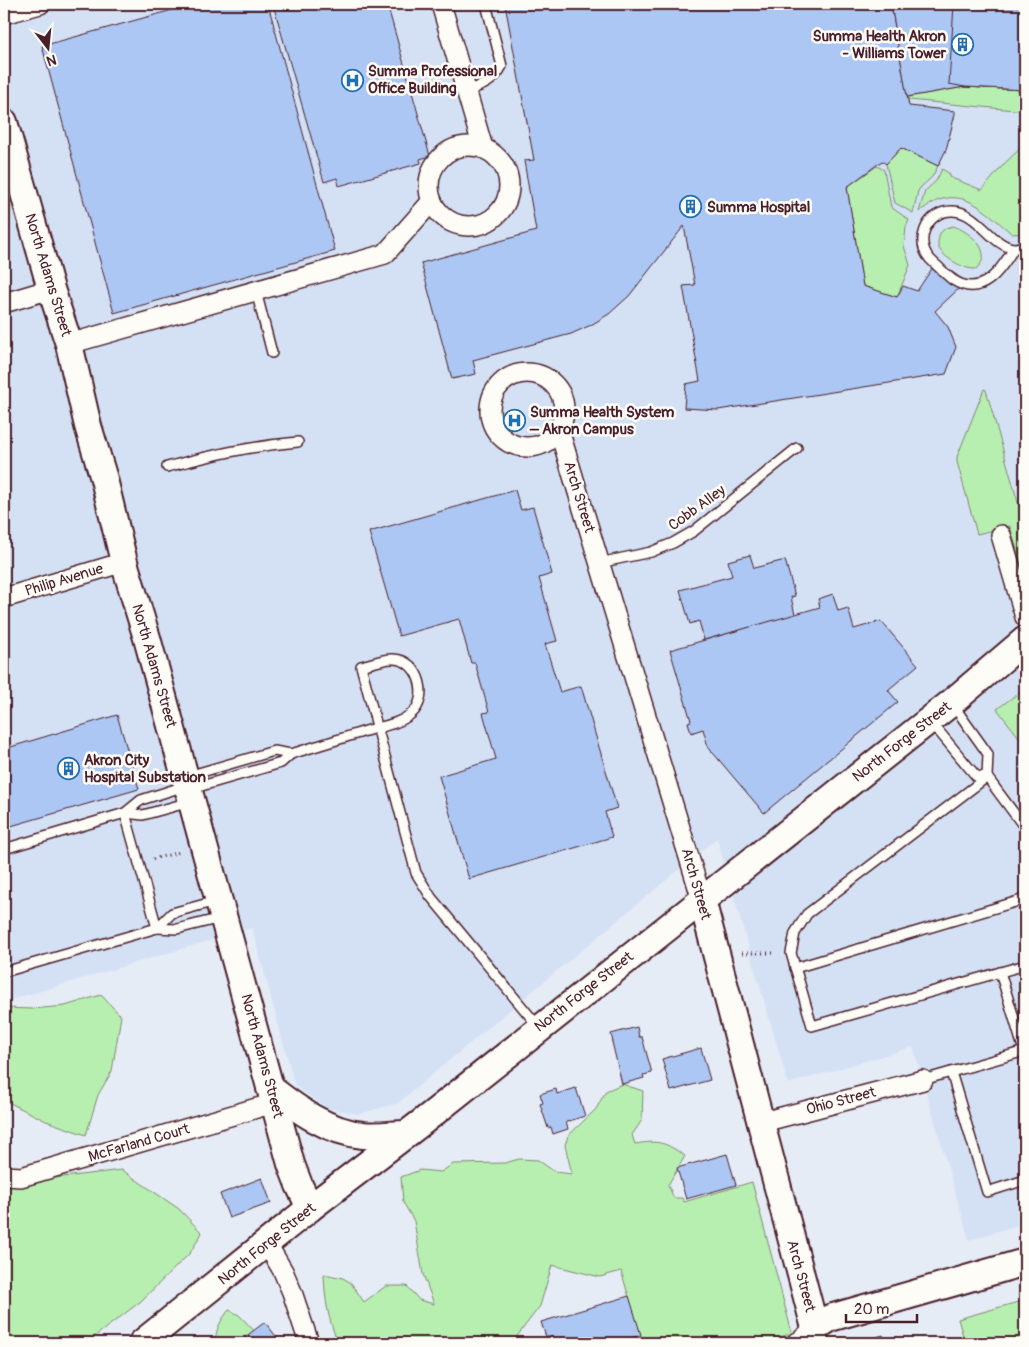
<svg xmlns="http://www.w3.org/2000/svg" width="1029" height="1347" viewBox="0 0 1029 1347" font-family="Pangolin,sans-serif">
<style>
.built{fill:#d4e1f5}
.green{fill:#b7efb1;stroke:#80876e}
.building{fill:#acc7f4;stroke:#4a1f2b}
.lines{fill:none;stroke-linecap:round;stroke-linejoin:round}
.lane-casing{stroke:#4a1f2b;stroke-width:12}
.street-casing{stroke:#4a1f2b;stroke-width:22}
.secondary-casing{stroke:#4a1f2b;stroke-width:30}
.path{stroke:#4a1f2b;stroke-width:3;stroke-dasharray:1 4;stroke-linecap:butt}
.lane{stroke:#fdfcf7;stroke-width:9}
.street{stroke:#fdfcf7;stroke-width:19}
.secondary{stroke:#fdfcf7;stroke-width:26}
.labels{text-anchor:middle;dominant-baseline:central;stroke-width:5;stroke-linejoin:round;paint-order:stroke}
.poi-label{font-size:15px;font-weight:bold;fill:#4a1f2b;stroke:#fdfcf7;text-anchor:start}
.street-label{font-size:15px;fill:#4a1f2b;stroke:#fdfcf7}
</style>
<rect width="100%" height="100%" fill="#e5ecf6"/>
<filter id="ink" filterUnits="userSpaceOnUse"><feTurbulence type="fractalNoise" baseFrequency=".02" numOctaves="2"/><feDisplacementMap in="SourceGraphic" scale="10" xChannelSelector="R" yChannelSelector="G"/><feConvolveMatrix kernelMatrix="1 2 1 2 8 2 1 2 1" color-interpolation-filters="sRGB"/></filter>
<g filter="url(#ink)">
<path class="built" d="M4,4H1025V1223L969,1240L913,1047L788,1084L717,838L398,1103L359,1114L327,1108L295,1086L252,928L4,1002Z"/>
<g class="green">
<path d="M965,87L1025,90V111L909,100L907,97Z"/>
<path d="M1025,144V233L1012,234C982,208 958,180 919,212L925,191L936,181L942,169L950,174L949,177L982,190L1004,164Z"/>
<path d="M901,148L938,166L932,177L921,187L918,191L913,213L895,203L886,164Z"/>
<path d="M877,166L884,170L891,207L909,220L906,227L904,246L910,265L897,297L863,286L847,187Z"/>
<path d="M953,226C969,231 996,252 976,269C965,270 946,259 940,250C936,245 939,238 940,233L946,228Z"/>
<path d="M984,389L986,390L1025,527V578L1010,526L977,534L957,462V457Z"/>
<path d="M1025,688V745L997,709Z"/>
<path d="M101,995L121,1016L112,1071L98,1095L86,1135L46,1121L4,1100V1008L32,1009L65,1006Z"/>
<path d="M622,1084L643,1091L642,1120L632,1135L635,1144C659,1140 665,1142 685,1156L668,1185L674,1198H682L684,1202L752,1182L792,1333L764,1343H643L621,1271L600,1277L552,1265L540,1306L512,1343H338C328,1318 325,1302 324,1274L343,1278L351,1283L364,1302L386,1286H407L419,1300L434,1304L423,1274L414,1221L403,1202L401,1177L420,1170L441,1172L453,1164L505,1163L519,1159L538,1160L555,1172L572,1174L565,1145L568,1136L596,1109L606,1091Z"/>
<path d="M122,1170L179,1209L202,1233L190,1253L140,1302L86,1343H4V1179L13,1183Z"/>
<path d="M1025,1300V1343H965L958,1319Z"/>
<path d="M229,1310L239,1315L266,1343H215C216,1329 220,1321 229,1310Z"/>
</g>
<g class="building">
<path d="M194,4H268L335,251L114,313L42,46Z"/>
<path d="M273,4H387L430,156L420,159L421,163L339,186L337,178L324,182Z"/>
<path d="M505,4H891L909,106L955,111V114L946,150L938,166L901,148L886,164L882,161L847,187L863,286L897,297L903,286L917,291L937,261L966,282L935,311L948,327L956,347L946,374L718,410L684,408L686,384L700,381L683,286L695,285L684,226L629,296L609,314L591,325L571,334L473,360L476,374L452,379L421,263L536,231L524,161L534,160Z"/>
<path d="M891,4H1025V90L965,87L907,97Z"/>
<path d="M954,4H1025V90L965,87L949,84Z"/>
<path d="M515,490L521,510L533,507L552,574L539,578L557,641L545,644L560,692L581,686L617,808L605,812L612,837L469,879L439,776L496,759L483,713L489,712L475,663H471L459,619L399,636L369,532Z"/>
<path d="M750,555L754,568L785,560L795,596L791,597L795,615L704,640L699,621L690,624L680,590L732,576L728,561Z"/>
<path d="M833,594L838,611L848,608L854,629L881,621L918,665L888,690L898,702L764,813L708,747L703,729L691,733L688,722L691,721L670,650L820,607L818,599Z"/>
<path d="M117,715L139,789L4,828V749Z"/>
<path d="M637,1027L639,1037H642L652,1073L643,1075L644,1078L622,1084L612,1042H613L611,1034Z"/>
<path d="M701,1048L710,1080L671,1091L662,1059Z"/>
<path d="M576,1088L585,1116L566,1122L568,1129L553,1134L551,1127L548,1128L540,1104L543,1103L540,1094L556,1089L557,1094Z"/>
<path d="M727,1154L736,1185L686,1199L677,1168Z"/>
<path d="M262,1178L271,1203L229,1218L220,1194Z"/>
<path d="M629,1296L641,1335L615,1343H548L541,1322Z"/>
<path d="M265,1322L281,1343H250L245,1337Z"/>
<path d="M883,1335L885,1343H862L863,1341Z"/>
</g>
<g class="lines">
<defs>
<g id="lane">
<path d="M466,91C482,86 494,82 502,66L486,4"/>
<path d="M1014,248C1001,270 982,299 953,280C946,275 940,268 933,262C912,244 926,210 953,211C979,212 991,246 1014,248C1017,248 1022,246 1025,246"/>
<path d="M256,291L272,353"/>
<path d="M167,467C212,455 251,446 298,442"/>
<path d="M599,563L651,552L673,543L694,531L797,448"/>
<path d="M953,705L988,754L987,777L1025,828"/>
<path d="M931,722L976,776L987,777"/>
<path d="M188,776L274,751L291,754"/>
<path d="M987,777L807,914L795,933L791,953L812,1026L1025,965"/>
<path d="M185,786L141,800L125,813L143,815L190,802"/>
<path d="M191,789L281,763L291,754C317,746 343,738 369,730C383,726 399,724 411,714C430,699 420,660 394,659C384,658 371,664 361,666L416,873L431,897L538,1026"/>
<path d="M4,849L125,813L157,928L4,972"/>
<path d="M216,901L172,913L157,928L177,929L221,918"/>
<path d="M795,968L1025,899"/>
<path d="M1000,972L1024,1051"/>
<path d="M951,1072L987,1192L1025,1180"/>
<path d="M923,1080L1025,1051"/>
</g>
<g id="street">
<path d="M441,4L483,148"/>
<path d="M4,14L40,4"/>
<circle cx="469" cy="186" r="40"/>
<path d="M4,303L51,289"/>
<path d="M69,344L385,254L432,201"/>
<circle cx="527" cy="410" r="37"/>
<path d="M559,430L702,900"/>
<path d="M1001,535L1025,617"/>
<path d="M4,598L124,562"/>
<path d="M759,1123L923,1080"/>
<path d="M4,1173L7,1176L21,1177L274,1103"/>
<path d="M267,1244L283,1271L292,1292L309,1343"/>
<path d="M796,1343L800,1341L815,1328L819,1343"/>
</g>
<g id="secondary">
<path d="M4,122L51,289L69,344L88,426L104,479L124,562L147,638L291,1164L299,1185L310,1208"/>
<path d="M702,900L815,1328L830,1318L1025,1262"/>
<path d="M270,1088C297,1109 328,1132 363,1135C377,1137 392,1134 406,1134"/>
<path d="M142,1343L310,1208L421,1123L951,703L1025,640"/>
</g>
</defs>
<use href="#lane" class="lane-casing"/>
<use href="#street" class="street-casing"/>
<use href="#secondary" class="secondary-casing"/>
<g class="path">
<path d="M153,859L180,852"/>
<path d="M742,953H775"/>
</g>
<use href="#lane" class="lane"/>
<use href="#street" class="street"/>
<use href="#secondary" class="secondary"/>
</g>
</g>
<defs>
<symbol id="building-ring" viewBox="-11 -11 22 22"><circle r="9.5" fill="#fdfcf7" stroke="#1f6fb2" stroke-width="1.5"/><path d="M-4-6H4V6H1V3H-1V6H-4ZM-2.5-4.3h1.7v1.8h-1.7ZM.8-4.3h1.7v1.8H.8ZM-2.5-1h1.7V.8h-1.7ZM.8-1h1.7V.8H.8Z" fill="#1f6fb2"/></symbol>
<symbol id="hospital-ring" viewBox="-11 -11 22 22"><circle r="9.5" fill="#fdfcf7" stroke="#1f6fb2" stroke-width="1.5"/><path d="M-5-5h3v3.5h4V-5h3V5h-3V1.5h-4V5h-3Z" fill="#1f6fb2"/></symbol>
</defs>
<g fill-rule="evenodd">
<use href="#building-ring" x="950" y="32" width="25" height="25"/>
<use href="#hospital-ring" x="340" y="68" width="25" height="25"/>
<use href="#building-ring" x="678" y="194" width="25" height="25"/>
<use href="#hospital-ring" x="502" y="408" width="25" height="25"/>
<use href="#building-ring" x="56" y="756" width="25" height="25"/>
</g>
<g class="labels">
<g class="poi-label">
<text x="946" y="36" text-anchor="end">Summa Health Akron<tspan x="946" dy="17">- Williams Tower</tspan></text>
<text x="368" y="71">Summa Professional<tspan x="368" dy="17">Office Building</tspan></text>
<text x="707" y="207">Summa Hospital</text>
<text x="530" y="412">Summa Health System<tspan x="530" dy="17">– Akron Campus</tspan></text>
<text x="84" y="760">Akron City<tspan x="84" dy="17">Hospital Substation</tspan></text>
</g>
<g class="street-label">
<text transform="translate(48 275) rotate(73)">North Adams Street</text>
<text transform="translate(579 497) rotate(73)">Arch Street</text>
<text transform="translate(697 508) rotate(-36)">Cobb Alley</text>
<text transform="translate(64 580) rotate(-17)">Philip Avenue</text>
<text transform="translate(154 666) rotate(74)">North Adams Street</text>
<text transform="translate(902 742) rotate(-38)">North Forge Street</text>
<text transform="translate(696 884) rotate(74)">Arch Street</text>
<text transform="translate(584 992) rotate(-38)">North Forge Street</text>
<text transform="translate(262 1056) rotate(75)">North Adams Street</text>
<text transform="translate(841 1101) rotate(-15)">Ohio Street</text>
<text transform="translate(139 1143) rotate(-16)">McFarland Court</text>
<text transform="translate(267 1244) rotate(-39)">North Forge Street</text>
<text transform="translate(801 1276) rotate(75)">Arch Street</text>
</g>
</g>
<rect width="1029" height="1347" fill="none" stroke="#fdfcf7" stroke-width="20"/>
<rect x="10" y="10" width="1009" height="1327" fill="none" stroke="#4a1f2b" stroke-width="2" filter="url(#ink)"/>
<g transform="translate(48 48) rotate(164)" stroke="#fdfcf7" stroke-width="4" paint-order="stroke">
<path d="M0-4L9 19L0 12L-9 19Z" fill="#4a1f2b"/>
<text y="-8" font-size="14" font-weight="bold" text-anchor="middle" fill="#4a1f2b">N</text>
</g>
<path d="M846 1314v8h71v-8" fill="none" stroke="#4a1f2b" stroke-width="2.5"/>
<text x="854" y="1314" font-size="15" fill="#4a1f2b" stroke="#fdfcf7" stroke-width="4" paint-order="stroke">20 m</text>
</svg>
